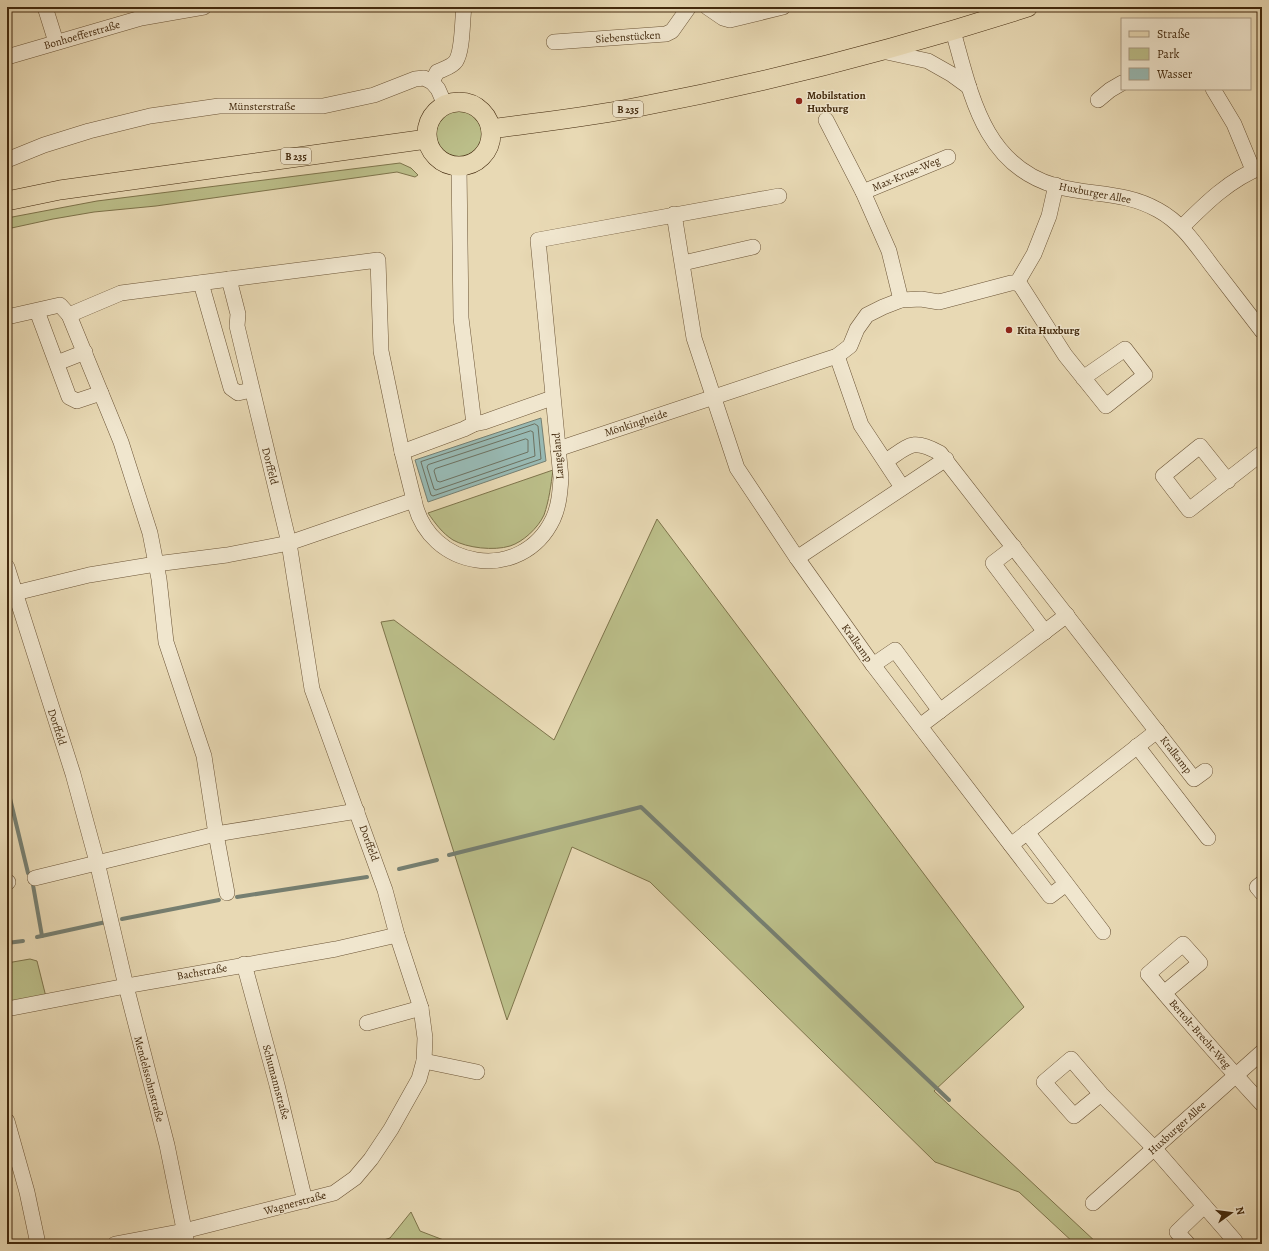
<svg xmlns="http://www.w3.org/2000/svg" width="1269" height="1251" viewBox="0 0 1269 1251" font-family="Alegreya,serif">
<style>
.green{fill:#bbbe89;stroke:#7e744b}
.water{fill:#98b9b3;stroke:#767f71}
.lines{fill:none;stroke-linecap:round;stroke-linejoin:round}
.shore{stroke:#6d7160;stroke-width:1}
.stream{stroke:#767f71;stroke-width:4}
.minor-casing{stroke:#6c5537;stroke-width:16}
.major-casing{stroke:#42290d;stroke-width:20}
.minor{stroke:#f0e6ce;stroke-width:15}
.major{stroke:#e8d9b4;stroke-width:19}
.poi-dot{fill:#8f2418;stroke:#f0e6ce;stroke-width:1.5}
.labels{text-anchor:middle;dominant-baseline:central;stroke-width:3;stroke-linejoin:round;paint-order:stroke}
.shield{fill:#f0e6ce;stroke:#766247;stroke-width:1}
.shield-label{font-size:10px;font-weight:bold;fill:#42290d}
.street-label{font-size:11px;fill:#42290d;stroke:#f0e6ce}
.poi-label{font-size:11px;font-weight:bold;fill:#42290d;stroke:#f0e6ce;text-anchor:start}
</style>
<rect width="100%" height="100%" fill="#e8d9b4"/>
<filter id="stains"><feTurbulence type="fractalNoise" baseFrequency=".005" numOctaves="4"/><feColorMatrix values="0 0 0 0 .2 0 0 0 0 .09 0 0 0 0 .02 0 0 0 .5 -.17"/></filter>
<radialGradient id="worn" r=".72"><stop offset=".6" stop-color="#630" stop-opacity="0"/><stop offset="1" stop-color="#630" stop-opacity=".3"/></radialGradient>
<g class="green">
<circle cx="460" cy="134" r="24"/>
<path d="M400,163L411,168L418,175L415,177L397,172L156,206L94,212L53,219L7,229V218L97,201Z"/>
<path d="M553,470C551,485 549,501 544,515C538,528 523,542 510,546C494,551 467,548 453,540C442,533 435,523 428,513Z"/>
<path d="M657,519L1024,1007L934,1091L1098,1244H1075L1019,1192L935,1162L650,882L572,847L507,1020L381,622L394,620L554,740Z"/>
<path d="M30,959L37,961L46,997L7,1002V963Z"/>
<path d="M411,1212L420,1231L454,1244H371L390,1238Z"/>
</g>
<path class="water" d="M541,418L546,461L428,502L415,460Z"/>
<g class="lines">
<g class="shore">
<path d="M535,424L538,426L541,459L433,496L431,495L421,462Z"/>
<path d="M531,431L533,432L535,456L436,490L434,489L427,467L428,465Z"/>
<path d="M526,439L528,440V452L440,482L437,481L434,471L435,469Z"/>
</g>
<g class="stream">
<path d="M7,786L28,873"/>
<path d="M449,855L641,807L949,1100"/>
<path d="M399,869L437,860"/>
<path d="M33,885L42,936"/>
<path d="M237,897L367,877"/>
<path d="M122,919L219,900"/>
<path d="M37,937L106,922"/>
<path d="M7,943L23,941"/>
</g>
<defs>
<g id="minor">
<path d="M45,7L56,42"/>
<path d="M707,7L723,18L730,20L783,7"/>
<path d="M953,31C971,94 983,165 1056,186C1092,196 1124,191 1158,210C1182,223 1196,245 1212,266C1229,288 1245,309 1262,331"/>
<path d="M554,42L666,34L672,31L689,7"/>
<path d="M882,51L928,61L951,74L969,87"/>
<path d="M7,57L141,18L204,7"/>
<path d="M432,82L438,89L445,105"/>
<path d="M1213,89L1234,124L1253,170"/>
<path d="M1098,100L1110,90L1122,83"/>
<path d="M826,120L863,192L889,251L901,300"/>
<path d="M7,160L44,145L89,131L150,116L219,106H323L374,95L415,79L424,78L432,82L437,72C443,69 452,67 456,61C463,50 462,21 464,7"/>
<path d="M459,167L461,318L474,424"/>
<path d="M863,192L948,157"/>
<path d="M674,214L694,338L737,468L797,558L873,665L1050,896L1066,884"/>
<path d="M1182,227C1205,204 1230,179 1262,167"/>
<path d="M683,263L753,247"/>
<path d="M201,283L231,388L238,393L251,390"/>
<path d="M1017,283L1034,254L1049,216L1056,185"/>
<path d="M37,311L69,397L77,401L101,393"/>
<path d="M69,315L121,442L150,533L159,579L166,642L204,756L216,834L227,893"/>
<path d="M7,317L60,305L69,315L121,293L378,260L381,351L402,452L414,500L289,543L227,555L156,564L89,575L7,595"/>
<path d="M837,356L861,425L902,487"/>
<path d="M57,363L85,352"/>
<path d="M558,449L837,356L850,346L857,329L867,315L883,307L901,300L921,299L939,302L1011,283H1017L1021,286L1065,355L1106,406L1145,375L1125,349L1083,378"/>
<path d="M402,452L464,429L474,424L484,422L552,398"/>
<path d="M886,461C910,445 912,438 940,453L1194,779L1205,771"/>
<path d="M1228,481L1200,446L1163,476L1189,510L1262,453"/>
<path d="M414,500C428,570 522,584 553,519C559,506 560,492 561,478L538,240L779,196"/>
<path d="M1014,547L993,563L1045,632"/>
<path d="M797,558L946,459"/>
<path d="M7,567L73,774L97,862L126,986L167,1145L187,1244"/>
<path d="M873,665L895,650L940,711"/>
<path d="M920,726L1067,615"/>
<path d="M1137,746L1208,838"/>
<path d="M1027,832L1103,932"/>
<path d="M1011,845L1157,731"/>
<path d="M35,878L216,834L357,811"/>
<path d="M7,882H8"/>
<path d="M1262,883L1257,887L1262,893"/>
<path d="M244,964L277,1085L305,1201"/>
<path d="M1164,993L1200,963L1183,944L1148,974C1185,1018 1223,1062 1262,1104"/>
<path d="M7,1009L126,986L336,949L397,935"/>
<path d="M367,1023L421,1008"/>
<path d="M424,1061L477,1072"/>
<path d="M1101,1094L1074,1116L1044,1082L1071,1059L1101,1094L1154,1148L1235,1241L1232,1244"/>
<path d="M7,1121L27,1192L38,1244"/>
<path d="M1093,1203L1262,1052"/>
<path d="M115,1244L184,1231L334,1193L355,1178L371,1159L391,1129L419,1079L424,1061L425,1038L421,1008L397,935L385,890L312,689L289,543L237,326L238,314L229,279"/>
<path d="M1188,1244L1177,1232L1204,1206"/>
</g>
<g id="major">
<circle cx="459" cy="134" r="32"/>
<path d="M491,129C540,122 590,117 638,107C770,82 900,48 1028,7"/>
<path d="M7,201L60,190L427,139"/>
</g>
</defs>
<use href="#minor" class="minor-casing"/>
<use href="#major" class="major-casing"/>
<use href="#minor" class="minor"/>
<use href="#major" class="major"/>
</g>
<g class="poi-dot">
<circle cx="799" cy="101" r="4"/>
<circle cx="1009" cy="330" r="4"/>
</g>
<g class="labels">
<g class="shield">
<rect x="613" y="101" width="30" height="16" rx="3"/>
<rect x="281" y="148" width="30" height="16" rx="3"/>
</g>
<g class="shield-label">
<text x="628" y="109">B 235</text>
<text x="296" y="156">B 235</text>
</g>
<g class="street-label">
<text transform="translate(82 35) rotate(-16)">Bonhoefferstraße</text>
<text transform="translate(628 37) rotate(-4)">Siebenstücken</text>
<text x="262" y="106">Münsterstraße</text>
<text transform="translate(906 174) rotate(-23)">Max-Kruse-Weg</text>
<text transform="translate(1095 193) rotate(11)">Huxburger Allee</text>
<text transform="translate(636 423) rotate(-18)">Mönkingheide</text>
<text transform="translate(558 456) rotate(-95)">Langeland</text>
<text transform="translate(270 466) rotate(76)">Dorffeld</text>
<text transform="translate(857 643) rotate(54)">Kralkamp</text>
<text transform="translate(57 727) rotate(72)">Dorffeld</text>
<text transform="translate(1176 755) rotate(52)">Kralkamp</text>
<text transform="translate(369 843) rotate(70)">Dorffeld</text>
<text transform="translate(202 972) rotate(-10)">Bachstraße</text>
<text transform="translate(1200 1034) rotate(49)">Bertolt-Brecht-Weg</text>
<text transform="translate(149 1079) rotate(75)">Mendelssohnstraße</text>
<text transform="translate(276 1082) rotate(75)">Schumannstraße</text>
<text transform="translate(1177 1128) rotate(-42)">Huxburger Allee</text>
<text transform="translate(295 1203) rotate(-15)">Wagnerstraße</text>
</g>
<g class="poi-label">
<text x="807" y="95">Mobilstation<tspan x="807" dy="13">Huxburg</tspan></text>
<text x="1017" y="330">Kita Huxburg</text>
</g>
</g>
<rect width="1269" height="1251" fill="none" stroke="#e8d9b4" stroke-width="24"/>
<rect x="8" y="8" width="1253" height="1235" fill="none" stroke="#42290d" stroke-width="2"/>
<rect x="12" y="12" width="1245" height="1227" fill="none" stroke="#42290d"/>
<rect x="1121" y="18" width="130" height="72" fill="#f0e6ce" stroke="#aa9a81"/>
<rect x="1129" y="31" width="20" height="6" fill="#e8d9b4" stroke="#aa9a81"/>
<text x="1157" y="38" font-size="12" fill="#42290d">Straße</text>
<rect x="1129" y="48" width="20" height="12" fill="#bbbe89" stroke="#aa9a81"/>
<text x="1157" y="58" font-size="12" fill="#42290d">Park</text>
<rect x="1129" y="68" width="20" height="12" fill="#98b9b3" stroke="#aa9a81"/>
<text x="1157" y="78" font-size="12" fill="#42290d">Wasser</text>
<g transform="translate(1231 1213) rotate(76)" stroke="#f0e6ce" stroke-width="3" paint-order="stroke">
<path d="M0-3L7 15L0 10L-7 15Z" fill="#42290d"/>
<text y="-6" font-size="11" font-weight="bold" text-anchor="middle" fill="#42290d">N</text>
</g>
<rect width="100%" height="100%" filter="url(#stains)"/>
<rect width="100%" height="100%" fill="url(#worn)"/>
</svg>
